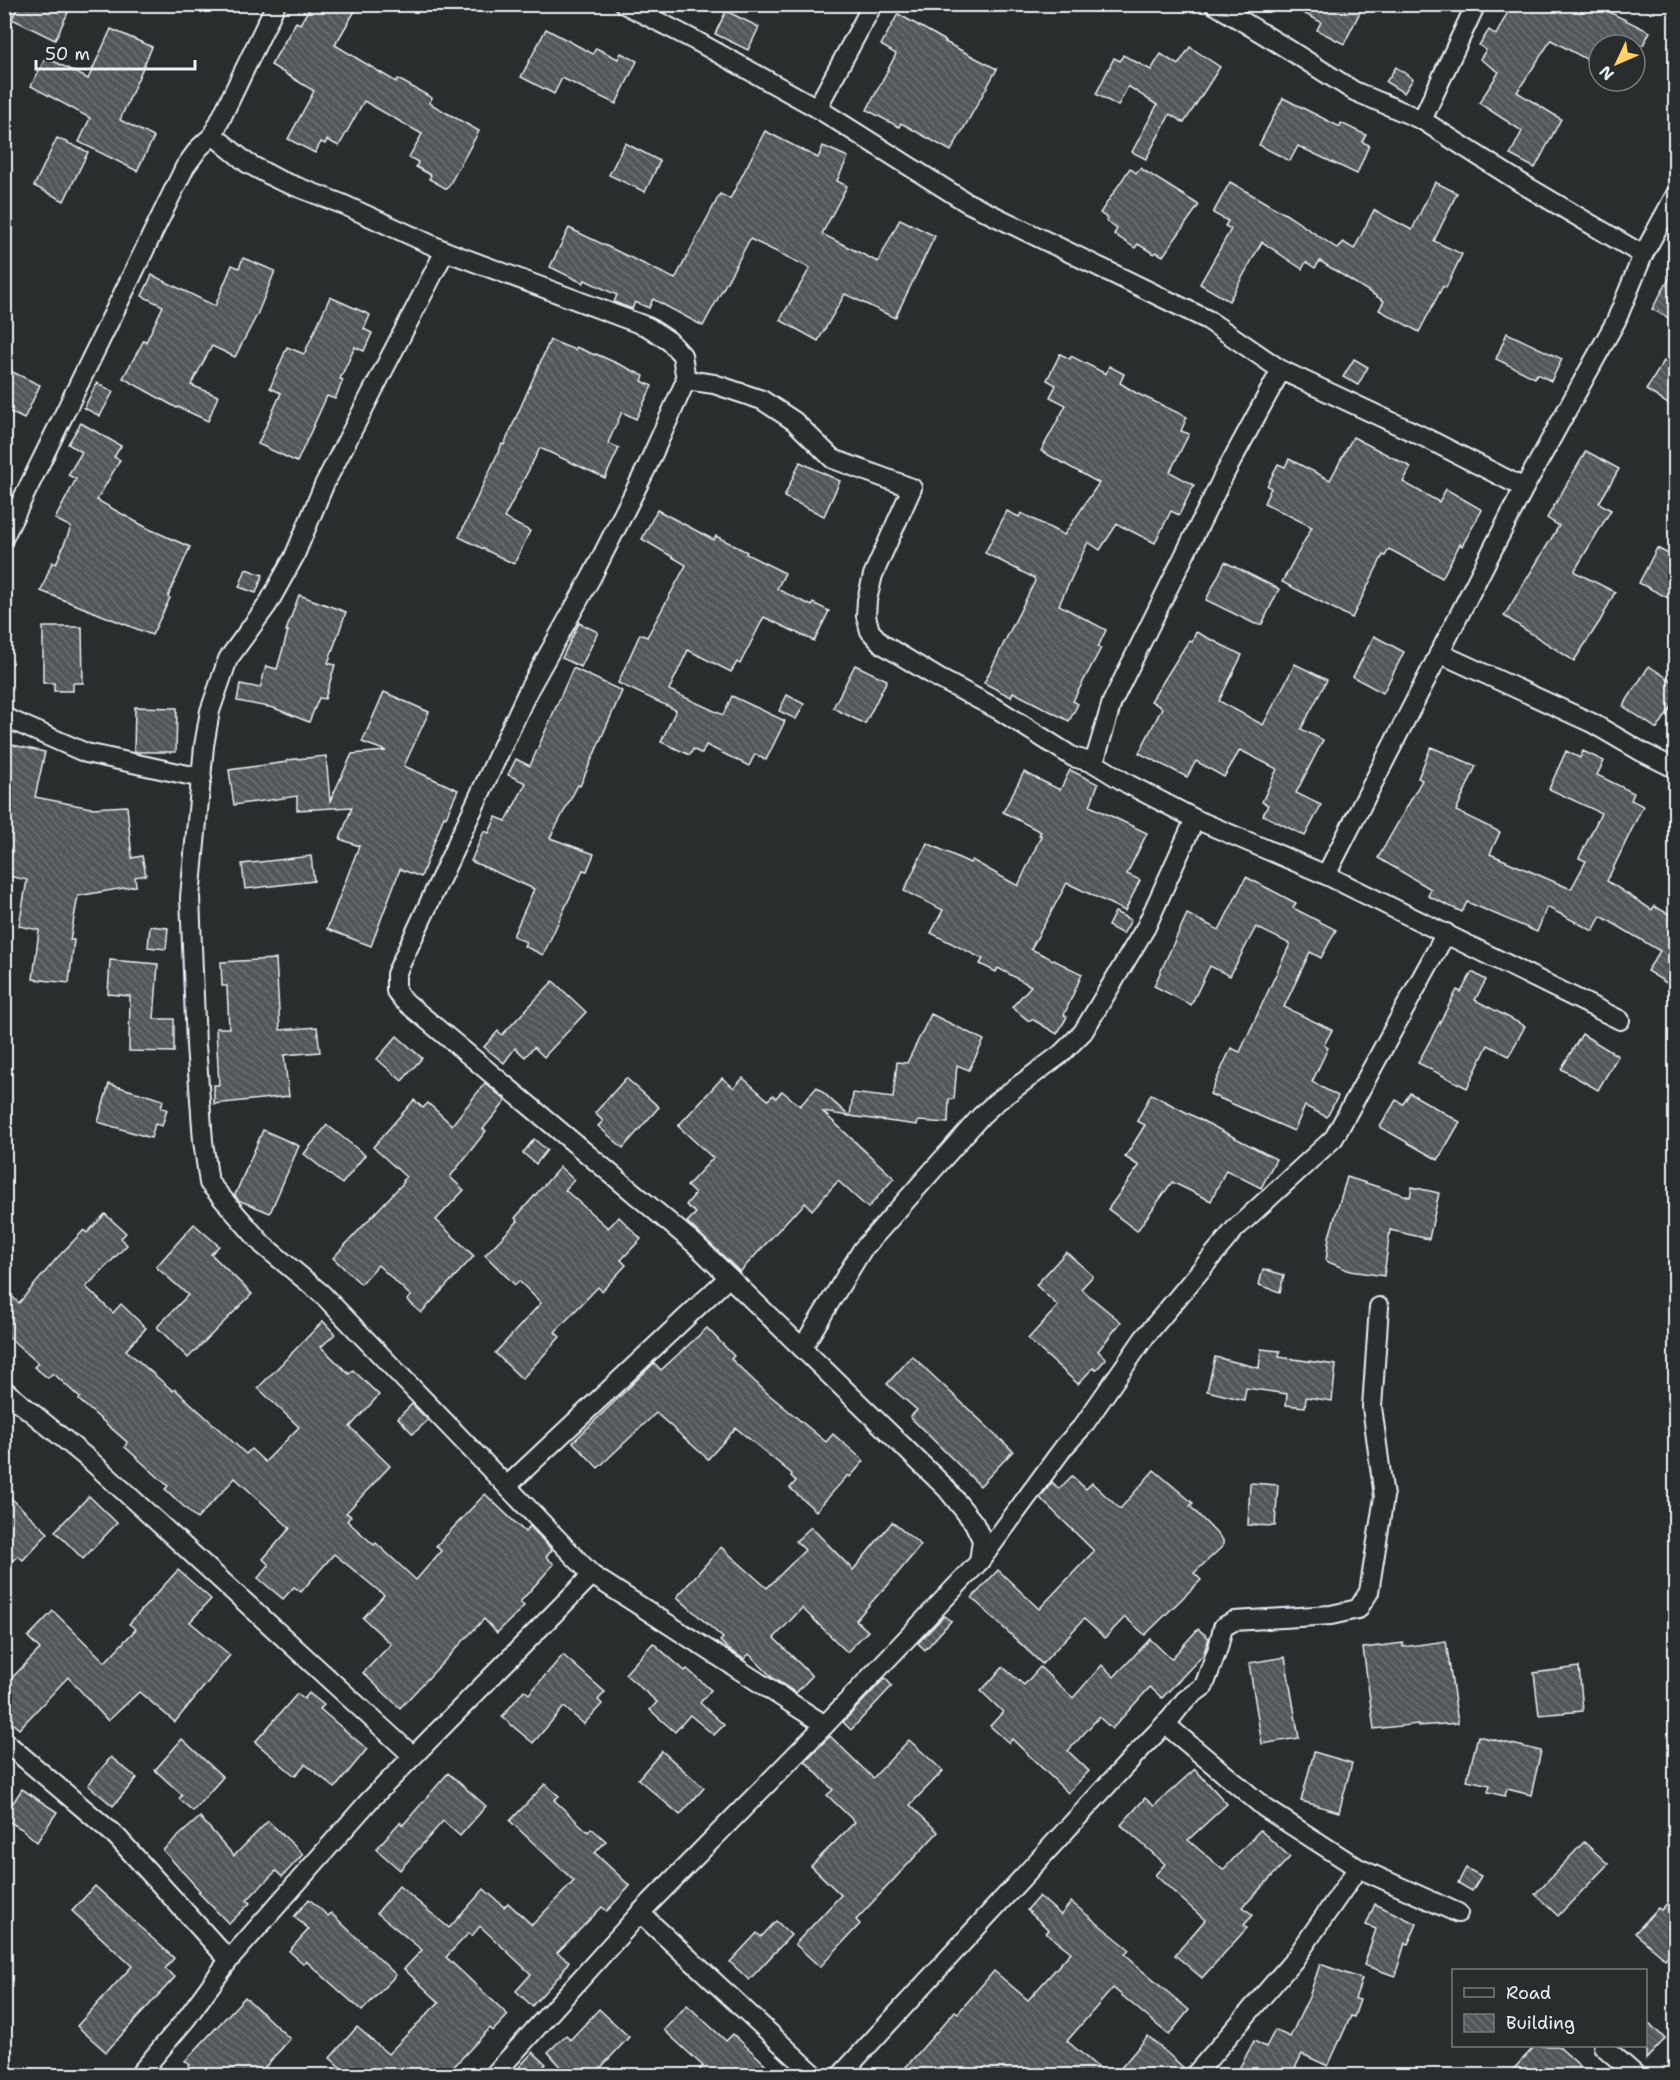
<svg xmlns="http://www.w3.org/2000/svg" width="1680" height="2080" viewBox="0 0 1680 2080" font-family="'Shantell Sans',sans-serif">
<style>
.building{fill:url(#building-back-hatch);stroke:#e8f1f8;stroke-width:1.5}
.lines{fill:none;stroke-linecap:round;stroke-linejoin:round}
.minor-casing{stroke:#e8f1f8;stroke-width:22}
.minor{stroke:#2a2d2e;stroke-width:18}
</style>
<defs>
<pattern id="building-back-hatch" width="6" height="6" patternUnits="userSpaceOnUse" patternTransform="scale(1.5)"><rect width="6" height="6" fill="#535759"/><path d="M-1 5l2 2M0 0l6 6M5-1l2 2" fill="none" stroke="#6c7072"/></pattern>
</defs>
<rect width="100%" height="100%" fill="#2a2d2e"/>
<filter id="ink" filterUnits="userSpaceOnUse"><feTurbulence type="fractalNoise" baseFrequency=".0167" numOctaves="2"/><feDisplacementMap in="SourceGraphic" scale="12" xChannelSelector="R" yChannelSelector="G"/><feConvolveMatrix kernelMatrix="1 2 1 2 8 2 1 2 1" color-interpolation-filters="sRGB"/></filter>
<g filter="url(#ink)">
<g class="building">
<path d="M19,4H72L55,40L12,19Z"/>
<path d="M312,4H359L335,45L396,82L398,79L432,98L429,103L479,131L447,189L429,179L431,175L416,167L418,162L409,157L422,134L364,101L339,146L327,140L325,144L321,142L315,153L288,139L314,91L271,65L296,22L300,24Z"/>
<path d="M1286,4H1364L1344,44L1317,30L1321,22Z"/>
<path d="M1512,4H1615L1611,13L1650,32L1643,45H1599V66L1551,40L1517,92L1561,119L1535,168L1510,155L1522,131L1479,103L1499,72L1480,59L1486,50L1479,45L1489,30L1496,35Z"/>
<path d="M726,11L759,27L748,50L715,34Z"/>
<path d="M898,14L946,41L945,42L997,69L951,151L901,123L899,127L867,110L896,54L881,45Z"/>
<path d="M111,29L152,47L120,120L154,137L137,171L79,142L90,118L31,86L46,57L88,79Z"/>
<path d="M546,29L593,54L596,48L618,59L621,53L637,61L616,104L562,78L554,94L521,77Z"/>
<path d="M1190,47L1220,67L1184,123L1170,114L1146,159L1132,152L1157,105L1128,86L1118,106L1096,94L1114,58L1120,61L1123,55L1151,70L1161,54L1178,65Z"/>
<path d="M1396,67L1413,79L1404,93L1386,82Z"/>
<path d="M1283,98L1340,127L1341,123L1366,135L1362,142L1369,145L1357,174L1298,146L1290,161L1259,145Z"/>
<path d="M765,131L818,158L823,146L848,157L837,181L847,186L822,234L878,262L900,219L935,236L895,318L845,294L818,341L780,320L810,268L750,239L703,326L653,299L649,308L635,302L632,309L614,302L617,295L585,280L583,283L550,267L569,228L675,279L720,194L730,199Z"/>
<path d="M57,138L88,152L64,201L34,186Z"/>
<path d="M625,143L660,161L645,192L609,175Z"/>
<path d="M1130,168L1136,173L1140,168L1199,205L1163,256L1156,252L1154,254L1138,244L1135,248L1114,234L1117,229L1106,221L1108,219L1100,213Z"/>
<path d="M1230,182L1287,215L1338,249L1343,242L1354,249L1374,210L1412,230L1435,182L1457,193L1434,241L1462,254L1446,288L1443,286L1419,332L1379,310L1384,301L1320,261L1315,268L1306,262L1302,269L1262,242L1229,301L1200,284L1231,229L1225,226L1228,221L1213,213Z"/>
<path d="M243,258L275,271L257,315L235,357L212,346L191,385L218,396L208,421L178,407L177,408L123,378L144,340L146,342L163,306L142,296L152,275L215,306L232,265L239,268Z"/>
<path d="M1676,267V322L1652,309Z"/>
<path d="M330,297L370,315L364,329L372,333L364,351L355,347L340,379L343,380L335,399L327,396L297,462L258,444L281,393L270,388L287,347L304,354Z"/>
<path d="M1507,333L1562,359L1551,381L1537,374L1535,378L1496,359Z"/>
<path d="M550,340L575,350L576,347L595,355L596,354L623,366L644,376L642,381L652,386L636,419L622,412L608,443L619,448L605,478L540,448L504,518L530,531L514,564L459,537L502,444L504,445Z"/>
<path d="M1060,354L1070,359L1071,356L1106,374L1109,366L1124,374L1120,383L1136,393L1187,417L1181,431L1189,434L1170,472L1194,485L1179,515L1171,511L1155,543L1117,524L1100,550L1088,542L1059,605L1106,630L1098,647L1101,648L1073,701L1078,704L1069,721L1013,692L1011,697L984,683L1035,581L1034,578L985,553L1007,511L1019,517L1021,513L1064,535L1099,483L1041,451L1066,405L1050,397L1056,385L1047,380Z"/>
<path d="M1354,359L1368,367L1358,385L1343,377Z"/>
<path d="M1664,361L1676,369V409L1646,390Z"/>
<path d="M4,368L40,385L24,419L4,409Z"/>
<path d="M97,383L113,392L100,416L84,408Z"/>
<path d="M81,423L121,446L114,457L120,460L97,500L149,529L190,547L168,597L170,598L152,635L41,591L52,562L56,564L71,527L55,519L76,479L68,475L82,452L68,444Z"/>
<path d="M1353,437L1411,467L1403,482L1439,502L1446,489L1482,510L1462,546L1460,544L1442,578L1389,549L1385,556L1383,555L1352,618L1282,582L1312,527L1264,503L1271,488L1267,486L1278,464L1285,467L1289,459L1330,480Z"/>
<path d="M1586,451L1619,469L1599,503L1611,510L1575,570V572L1615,592L1600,621L1574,661L1504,616L1559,526L1547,518Z"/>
<path d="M800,462L840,481L824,516L784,497Z"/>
<path d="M657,510L714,540L716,536L747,552L746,554L785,573L777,589L812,606L813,603L829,611L814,641L764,617L740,664L737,662L731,672L688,650L669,690L723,715L732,696L785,721L766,760L755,754L749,766L706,745L702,754L693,749L690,755L661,742L676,710L618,683L640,634L647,637L686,565L642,539Z"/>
<path d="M1657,548L1676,558V602L1639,583Z"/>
<path d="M1225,562L1279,589L1262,624H1255L1206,600Z"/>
<path d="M246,569L263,575L256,593L239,587Z"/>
<path d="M299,595L346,612L328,663L335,665L325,699L319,698L309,722L274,708L237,701L240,684L260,688L266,666L277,669L288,631H286Z"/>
<path d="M579,623L598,632L581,667L562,658Z"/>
<path d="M43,627H82L83,683H73V691H54V683H43Z"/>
<path d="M1196,632L1242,655L1219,701L1263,725L1295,664L1327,680L1301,729L1323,740L1296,793L1321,805L1305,836L1263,815L1268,805L1262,802L1277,769L1240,750L1224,777L1196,761L1187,777L1139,753L1162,708L1151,701L1189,640L1192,642Z"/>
<path d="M1374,636L1404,652L1383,693L1353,677Z"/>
<path d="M855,665L887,680L865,724L833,708Z"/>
<path d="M1649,666L1676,684V700L1657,729L1623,706Z"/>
<path d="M573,668L622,691L580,786L578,785L550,838L594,854L587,871L583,870L579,880H578L543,955L524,946L526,942L513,936L534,889L471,861L484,831L489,833L496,817L506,821L526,783L508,775L516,759L530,766Z"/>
<path d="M384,692L429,712L404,766L458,790L446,817L444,816L421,877L400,869L371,946L327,929L359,846L340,839L352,807L297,810V796L234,805L229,770L287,762V760L326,756L330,801L352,754L386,751L362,742Z"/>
<path d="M787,695L804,704L796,719L779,711Z"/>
<path d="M135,707L177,708L176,752H134Z"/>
<path d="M4,743L45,752L35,797L91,808L127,806L132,858L142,856L146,875L135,877L136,886L78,896L70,940H74L69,983L33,979L39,930L19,926L27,880L4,875Z"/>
<path d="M1431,747L1476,766L1456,811L1500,832L1490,854L1571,889L1586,861L1579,858L1601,813L1549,789L1566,751L1580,758L1583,751L1604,761L1597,775L1634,793L1631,800L1643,806L1607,881L1652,910L1654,906L1676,918V989L1647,971L1660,951L1601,916L1593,931L1547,907L1537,932L1467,902L1462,912L1428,896L1431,889L1378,858L1422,780L1418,778Z"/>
<path d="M1070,770L1098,784L1090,806L1147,833L1127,874L1140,880L1125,911L1067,883L1031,949L1082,974L1064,1015L1067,1017L1057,1034L1032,1019L1029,1021L1012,1007L1031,986L998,968L996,972L980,964L983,959L931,933L943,910L904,891L927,843L970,863L972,860L1018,886L1041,836L1039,835L1041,832L1003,812L1024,772L1060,790Z"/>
<path d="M311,856L314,881L245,889L242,864Z"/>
<path d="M1246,877L1296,903L1293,908L1336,930L1321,958L1310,952L1284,1007L1332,1030L1324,1045L1328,1048L1312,1082L1338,1096L1327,1117L1305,1106L1294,1131L1210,1094L1231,1048L1240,1052L1290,944L1256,927L1230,976L1210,966L1191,1005L1154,986L1187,914L1219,930Z"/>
<path d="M1115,912L1131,920L1123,934L1108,926Z"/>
<path d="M150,926L168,928L166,949L148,947Z"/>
<path d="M276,959L280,1030L317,1027L320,1052L284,1055L289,1096L214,1104V1085H219L216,1028H229L227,986H222L221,962Z"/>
<path d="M110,960L158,964L154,1019H174V1052L129,1051L130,996L108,994Z"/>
<path d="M1472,972L1486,980L1475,1000L1525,1026L1509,1056L1488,1045L1467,1088L1418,1063L1457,990L1461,992Z"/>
<path d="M553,981L586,1012L544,1057L534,1047L525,1057L515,1048L504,1063L484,1047L498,1031L502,1035Z"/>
<path d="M931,1014L984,1040L969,1070L957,1065L954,1099H949L948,1123L918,1121L917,1125L850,1116L853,1093L893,1098L897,1062L907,1063Z"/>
<path d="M1582,1034L1618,1056L1598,1090L1561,1069Z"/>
<path d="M397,1036L422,1058L402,1081L377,1059Z"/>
<path d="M626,1078L659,1107L623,1148L598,1126L603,1121L595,1113Z"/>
<path d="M722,1078L734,1088L743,1078L768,1100L773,1095L776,1098L782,1091L800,1106L817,1087L849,1116L823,1112L894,1178L868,1208L838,1181L812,1210L805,1203L795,1214L794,1213L740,1272L687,1222L696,1213L686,1205L695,1194L687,1186L713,1158L678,1126Z"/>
<path d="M485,1083L506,1101L483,1129L486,1131L450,1177L464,1190L436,1220L474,1256L421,1313L407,1300L411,1296L378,1265L361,1284L333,1258L404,1182L403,1181L406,1177L373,1147L414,1100L423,1108L428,1103L452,1125Z"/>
<path d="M109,1084L163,1100L161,1108L167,1109L162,1126L155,1124L151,1138L98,1122Z"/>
<path d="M1410,1093L1460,1122L1438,1160L1380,1127L1396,1100L1403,1104Z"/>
<path d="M1151,1094L1276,1159L1261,1188L1226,1170L1211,1201L1172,1182L1137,1231L1108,1209L1139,1166L1125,1157L1145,1125L1137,1121Z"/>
<path d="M327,1125L365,1155L342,1184L304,1154Z"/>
<path d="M263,1130L299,1146L270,1213L238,1200L235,1195Z"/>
<path d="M534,1139L547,1150L536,1164L523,1153Z"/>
<path d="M560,1167L574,1180L565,1190L608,1228L619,1217L641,1239L621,1260L626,1265L602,1291L598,1287L555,1332L560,1337L522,1379L495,1353L541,1303L519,1281L515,1285L485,1255L518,1221L515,1218Z"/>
<path d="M1347,1177L1410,1197L1412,1187L1439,1193L1429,1239L1390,1230L1384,1276L1350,1271L1326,1261L1329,1237Z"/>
<path d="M105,1214L126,1233L121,1238L127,1245L86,1287L113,1313L121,1304L146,1328L126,1350L173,1391L175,1389L246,1454L251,1449L265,1462L299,1427L258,1388L323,1321L335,1334L321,1347L349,1374L353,1370L379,1395L350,1427L390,1466L346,1513L351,1516L347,1521L374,1545L376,1543L416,1580L441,1551L436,1546L485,1494L525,1532L530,1526L552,1550L546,1557L554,1564L520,1602L524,1606L497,1633L484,1619L400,1708L363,1673L391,1644L363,1618L384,1595L334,1554L301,1592L294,1587L283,1599L258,1578L269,1565L263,1559L290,1528L235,1478L197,1519L165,1489L168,1486L125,1447L127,1442L79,1400L80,1398L53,1373L48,1378L34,1367L38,1363L4,1333V1289L19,1303L57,1258L84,1230L87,1233Z"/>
<path d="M194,1224L219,1246L211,1254L252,1294L188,1358L157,1327L188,1295L156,1267Z"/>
<path d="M1066,1252L1093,1276L1081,1289L1121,1322L1098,1351L1106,1359L1096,1370L1093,1368L1078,1384L1028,1339L1058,1306L1036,1285Z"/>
<path d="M1263,1269L1284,1275L1280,1292L1259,1285Z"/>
<path d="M707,1328L734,1356L731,1359L767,1393L826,1442L833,1434L864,1461L850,1477L848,1475L816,1511L790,1488L796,1481L791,1476L792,1474L736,1428L708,1459L656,1413L598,1468L573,1442L654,1363L661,1370Z"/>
<path d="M1261,1349L1280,1351L1279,1357L1336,1365L1332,1401L1306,1397L1305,1407L1286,1405L1287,1394L1246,1388L1244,1400L1207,1391L1215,1357L1259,1368Z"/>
<path d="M912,1356L1013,1451L980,1486L910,1417L917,1410L887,1384Z"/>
<path d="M412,1404L428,1420L413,1434L398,1418Z"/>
<path d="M1154,1470L1193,1503L1190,1506L1223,1540V1546L1194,1573L1201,1580L1145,1635L1125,1617L1105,1638L1084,1619L1042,1664L972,1598L998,1570L1039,1609L1094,1551L1040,1498L1052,1482L1059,1489L1072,1476L1086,1489L1092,1483L1120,1509Z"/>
<path d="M1250,1483L1278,1485L1275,1526L1248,1525Z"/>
<path d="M89,1496L117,1523L83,1559L55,1531Z"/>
<path d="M12,1499L48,1533L23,1560L18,1556L4,1568V1508Z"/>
<path d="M892,1522L921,1545L884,1590L883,1589L856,1620L868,1631L847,1652L802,1608L774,1638L812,1676L796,1693L774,1679L749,1654L744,1659L729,1650L720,1641L723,1638L677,1597L721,1547L767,1588L805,1550L796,1541L811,1527L853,1570Z"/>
<path d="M178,1570L211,1599L190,1622L230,1655L175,1722L139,1692L108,1721L68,1677L19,1729L4,1716V1686L40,1649L28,1637L53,1611L105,1662L136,1629L129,1624Z"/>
<path d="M944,1616L951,1621L925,1650L918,1643Z"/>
<path d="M1198,1629L1209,1638L1203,1655L1162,1698L1150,1687L1112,1729L1099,1717L1068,1751L1089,1771L1068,1793L1012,1739L1009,1743L990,1726L1003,1712L981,1691L1003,1667L1024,1685L1040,1667L1073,1698L1102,1665L1114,1677L1150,1639L1171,1659Z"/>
<path d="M1446,1641L1458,1723L1418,1726V1724L1374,1729L1363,1648L1403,1643V1647Z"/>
<path d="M653,1643L685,1671L687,1669L711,1690L700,1703L724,1725L714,1735L690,1715L675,1732L650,1710L657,1702L625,1674Z"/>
<path d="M563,1655L605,1692L598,1700L602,1704L584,1724L564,1707L533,1743L502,1717L524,1690L529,1694Z"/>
<path d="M1285,1657L1299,1738L1262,1744L1249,1663Z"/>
<path d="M1579,1667L1583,1711L1539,1715L1534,1673Z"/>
<path d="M885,1678L892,1686L851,1730L843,1722Z"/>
<path d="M309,1693L324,1705L320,1709L367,1749L335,1788L305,1764L295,1776L255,1742L297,1694L304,1699Z"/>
<path d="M830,1736L873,1778L909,1740L943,1771L910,1805L938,1832L856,1920L860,1924L820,1967L795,1944L841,1895L811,1866L855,1822L827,1795L833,1790L805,1761Z"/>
<path d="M1478,1736L1541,1751L1531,1795L1507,1789L1505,1796L1488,1792L1490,1785L1467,1780Z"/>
<path d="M182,1739L223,1777L193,1811L179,1799L182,1795L155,1770Z"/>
<path d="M662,1751L704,1788L680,1815L638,1779Z"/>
<path d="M1314,1752L1352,1763L1339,1812L1301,1801Z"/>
<path d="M111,1757L137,1778L113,1806L88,1785Z"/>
<path d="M1195,1769L1227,1804L1188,1840L1223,1870L1260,1830L1290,1857L1243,1907L1253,1915L1244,1925L1247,1928L1202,1978L1175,1955L1205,1920L1155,1875L1165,1864L1121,1825L1145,1798L1154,1806Z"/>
<path d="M448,1773L486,1806L460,1836L443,1821L400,1870L376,1849L400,1822L403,1825Z"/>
<path d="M545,1784L559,1796L554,1800L588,1832L591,1828L606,1841L595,1853L630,1886L607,1911L602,1907L557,1953L569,1961L561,1974L532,2006L516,1991L531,1974L480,1926L472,1936L469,1933L446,1957L508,2015L493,2031L490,2028L445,2076H350L330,2058L357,2027L388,2054L439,2002L404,1969L422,1950L377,1913L399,1886L449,1928L484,1889L504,1907L508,1903L532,1925L574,1881L510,1821Z"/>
<path d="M22,1789L57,1812L37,1842L22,1829L4,1819V1797L13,1803Z"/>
<path d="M200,1817L234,1856L268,1821L303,1854L282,1877L276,1871L247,1900L250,1903L229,1924L198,1892L200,1891L163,1850Z"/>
<path d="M1584,1842L1608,1864L1558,1916L1535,1894Z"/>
<path d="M1466,1868L1481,1876L1472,1891L1458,1883Z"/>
<path d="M95,1886L174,1958L165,1969L175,1977L106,2052L77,2026L132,1966L72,1911Z"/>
<path d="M1676,1894V1947L1665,1959L1635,1933L1658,1908L1661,1910Z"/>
<path d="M1039,1896L1061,1915L1071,1902L1129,1949L1125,1954L1134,1962L1133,1963L1189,2010L1169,2035L1113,1988L1067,2041L1108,2076H898L955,2011L958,2013L994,1971L1028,2000L1071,1952L1046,1933L1049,1930L1027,1910Z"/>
<path d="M309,1899L328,1916L331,1913L396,1975L362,2011L306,1961L304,1964L289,1951L309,1929L294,1917Z"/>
<path d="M1375,1904L1417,1924L1408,1944L1405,1943L1395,1976L1364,1965L1376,1929L1366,1925Z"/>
<path d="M776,1921L791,1935L749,1980L730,1962L757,1933L761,1937Z"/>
<path d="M1320,1964L1362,1979L1355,1999L1360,2000L1354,2017L1351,2016L1328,2066L1302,2054L1291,2076H1235L1254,2041L1266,2047L1275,2030L1290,2037L1309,1997Z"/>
<path d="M245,1997L290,2039L257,2076H180L190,2065L185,2061Z"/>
<path d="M687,2005L726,2041L733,2034L778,2076H694L703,2066L664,2030Z"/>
<path d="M599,2009L629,2037L593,2076H569L548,2052L566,2035L570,2040Z"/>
<path d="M1646,2020L1665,2039L1646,2059Z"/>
<path d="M1148,2036L1185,2069L1183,2076H1114Z"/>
<path d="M1535,2046H1558L1591,2076H1507Z"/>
<path d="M533,2052L546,2064L535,2076H511Z"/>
</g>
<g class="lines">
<defs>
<g id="minor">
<path d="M276,4L213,135L247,163L279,180L342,204L445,251L648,327L669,341L682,355L686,380L647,467L592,576L529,689L396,974V991L403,1000L695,1244L946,1488L974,1523L982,1540L979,1562L825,1725L640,1913L493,2076"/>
<path d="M624,4L698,42L817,108L966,202L1208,320L1281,370L1424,437L1524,488"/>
<path d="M1214,4L1283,46L1354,91L1422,120L1521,183L1643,255"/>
<path d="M817,108L873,4"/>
<path d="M1422,120L1476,4"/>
<path d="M445,251L324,485L294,557L268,604L228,659L210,711L204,746L190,897L196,1045L203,1141L209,1183L263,1245L322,1294L592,1575L825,1725"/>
<path d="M686,380L714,384L762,400L794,421L833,459L912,488L873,575L867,600L866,616L870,631L882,644L938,678L999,710L1073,757L1094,763L1128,784L1195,819L1326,875L1620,1020"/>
<path d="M4,537L185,167L199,148L213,135"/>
<path d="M1439,653L1592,723L1642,752L1676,769"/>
<path d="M4,717L86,753L202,778"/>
<path d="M1094,763L1112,702L1225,473L1281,370"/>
<path d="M1326,875L1524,488L1616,321L1643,255L1676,194"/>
<path d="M802,1348L862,1250L981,1116L995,1103L1061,1054L1083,1032L1146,927L1195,819"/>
<path d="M4,1390L92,1462L413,1756"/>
<path d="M508,1485L729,1277"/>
<path d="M980,1561L1064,1447L1083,1426L1144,1338L1235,1229L1334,1138L1446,933"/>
<path d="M1165,1724L1265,1808L1358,1868L1458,1913"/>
<path d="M4,1741L117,1837L229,1960"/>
<path d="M640,1913L816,2076"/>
<path d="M1603,2046L1637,2076"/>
<path d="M138,2076L186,2019L229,1960L369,1801L592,1575"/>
<path d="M840,2076L1136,1754L1171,1718L1185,1700L1204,1686L1218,1648L1223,1627L1234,1621L1331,1615L1358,1609L1369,1592L1384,1497L1372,1407L1379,1307"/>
<path d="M1194,2076L1294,1960L1358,1868"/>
</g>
</defs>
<use href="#minor" class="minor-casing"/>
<use href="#minor" class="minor"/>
</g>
</g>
<rect width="1680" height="2080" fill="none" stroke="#2a2d2e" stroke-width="24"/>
<rect x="12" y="12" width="1656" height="2056" fill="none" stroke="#e8f1f8" stroke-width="2" filter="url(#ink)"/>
<rect x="1452" y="1969" width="195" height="78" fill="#2a2d2e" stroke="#767b7f" stroke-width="1.5"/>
<rect x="1464" y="1988" width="30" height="9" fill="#2a2d2e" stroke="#767b7f" stroke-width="1.5"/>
<text x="1506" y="1999" font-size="18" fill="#e8f1f8">Road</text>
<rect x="1464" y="2014" width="30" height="18" fill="url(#building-back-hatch)" stroke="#767b7f" stroke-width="1.5"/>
<text x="1506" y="2029" font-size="18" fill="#e8f1f8">Building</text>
<g transform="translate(1617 63) rotate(226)"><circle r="28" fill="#2a2d2e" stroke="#767b7f" stroke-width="1.5"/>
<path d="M0-4.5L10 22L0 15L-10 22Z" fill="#ffd166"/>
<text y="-9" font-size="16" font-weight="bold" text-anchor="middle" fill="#e8f1f8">N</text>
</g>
<path d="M36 60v9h159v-9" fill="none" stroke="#e8f1f8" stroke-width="3"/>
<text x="45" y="60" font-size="18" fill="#e8f1f8" stroke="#2a2d2e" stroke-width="4.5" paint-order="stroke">50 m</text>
</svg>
